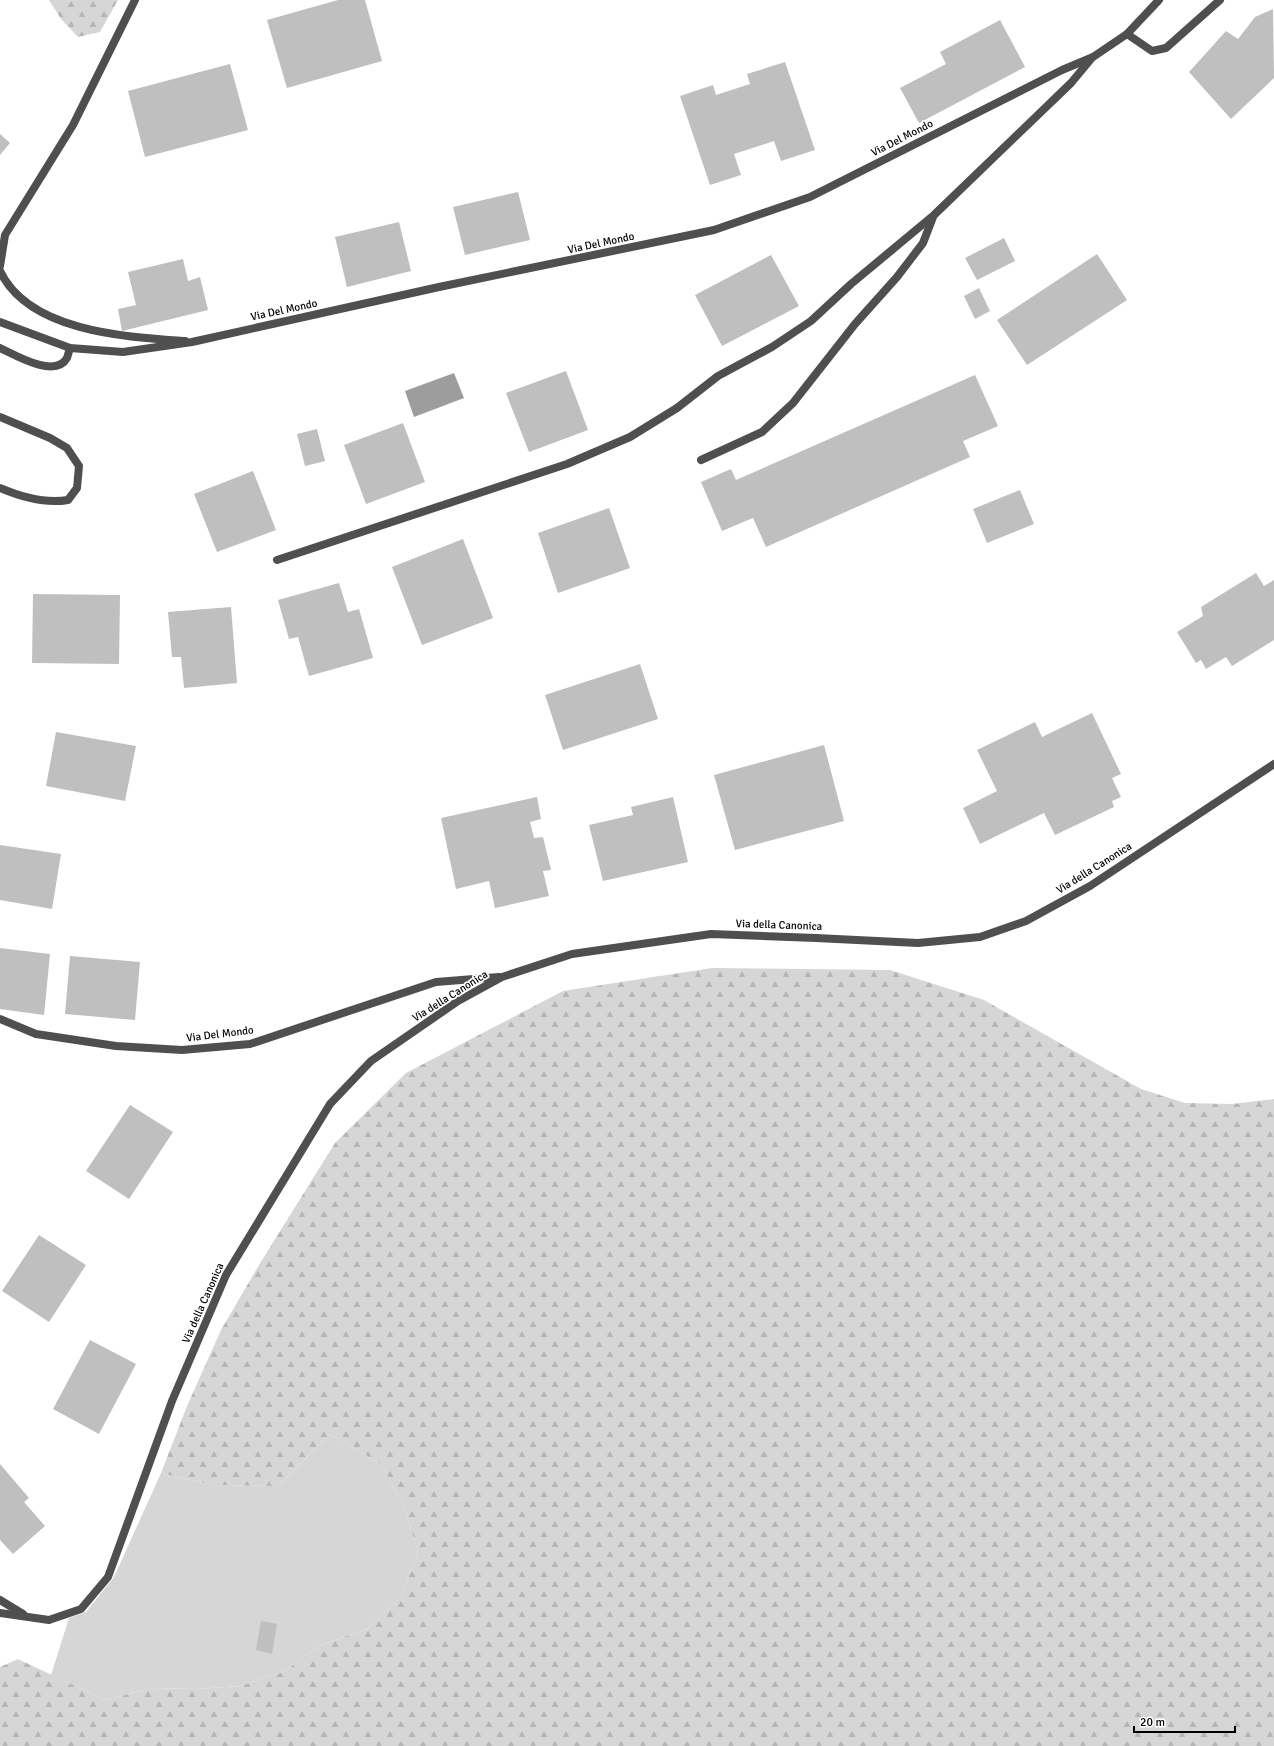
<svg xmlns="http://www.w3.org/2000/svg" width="1274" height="1746" viewBox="0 0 1274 1746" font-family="Signika,sans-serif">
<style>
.grass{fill:#d6d6d6}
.forest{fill:url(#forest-firs)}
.water{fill:#9d9d9d}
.building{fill:#bfbfbf}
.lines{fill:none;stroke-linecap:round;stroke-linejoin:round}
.lane{stroke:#4f4f4f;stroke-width:8}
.street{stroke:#4f4f4f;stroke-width:8}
.labels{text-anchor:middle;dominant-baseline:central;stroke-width:3.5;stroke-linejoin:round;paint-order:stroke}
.street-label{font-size:11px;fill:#000;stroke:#fff}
</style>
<defs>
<pattern id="forest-firs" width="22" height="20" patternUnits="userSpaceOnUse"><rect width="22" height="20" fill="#d6d6d6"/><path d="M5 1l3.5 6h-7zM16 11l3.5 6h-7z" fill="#b6b6b6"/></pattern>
</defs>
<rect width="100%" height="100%" fill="#fff"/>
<path class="grass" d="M330,1434L381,1464L404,1506L418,1552L401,1597L367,1629L321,1645L283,1672L240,1686L195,1689L151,1688L105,1700L51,1675L69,1618L86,1612L114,1577L161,1473L212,1485L278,1486Z"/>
<g class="forest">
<path d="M49,0H118L100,32L78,37L61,19Z"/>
<path d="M712,968L890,970L984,1000L1141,1089L1185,1103L1232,1104L1274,1099V1746H0V1667L18,1659L105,1700L151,1688L195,1689L240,1686L283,1672L321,1645L367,1629L401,1597L418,1552L404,1506L381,1464L330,1434L278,1486L212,1485L161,1473L187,1406L221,1330L259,1265L335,1143L406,1073L563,991Z"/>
</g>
<path class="water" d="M454,373L464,398L414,417L405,391Z"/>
<g class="building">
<path d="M338,0H365L382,61L287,88L267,20Z"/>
<path d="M1273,9L1274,78L1231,119L1189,72L1226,31L1238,39L1255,17Z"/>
<path d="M1000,20L1025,67L919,123L900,88L946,64L940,52Z"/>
<path d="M785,62L815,150L781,161L774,141L734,154L741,175L710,185L680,96L713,85L716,95L750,84L747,74Z"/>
<path d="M230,64L248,130L145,157L128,91Z"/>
<path d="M0,134L10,143L0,155Z"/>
<path d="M518,192L530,240L465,255L453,207Z"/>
<path d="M399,222L411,271L347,287L335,237Z"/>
<path d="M1004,238L1015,261L977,280L965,258Z"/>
<path d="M1097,254L1127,300L1027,365L997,320Z"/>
<path d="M771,255L799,306L722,346L695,295Z"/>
<path d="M183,259L188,281L200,277L208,310L122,331L118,309L136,305L128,272Z"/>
<path d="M979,288L990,311L975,319L964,296Z"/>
<path d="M566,371L588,430L529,452L506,393Z"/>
<path d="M975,375L998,426L963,441L970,457L766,547L753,518L722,531L701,482L731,469L736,480Z"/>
<path d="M403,423L425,482L366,504L344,445Z"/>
<path d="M317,429L325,461L305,466L297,434Z"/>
<path d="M253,471L276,530L217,552L194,494Z"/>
<path d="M1020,490L1034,524L987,543L973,509Z"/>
<path d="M609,508L630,568L558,593L538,533Z"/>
<path d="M463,539L493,618L422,645L392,567Z"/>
<path d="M1256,573L1264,586L1274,580V640L1232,666L1226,657L1206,669L1201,660L1196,663L1177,632L1203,616L1201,607Z"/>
<path d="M339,583L348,612L359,609L373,658L309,676L298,637L289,639L278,600Z"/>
<path d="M33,594L120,595L119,664L32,663Z"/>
<path d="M231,607L237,683L184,688L181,657H172L168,612Z"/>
<path d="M640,664L658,719L563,750L545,695Z"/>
<path d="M1092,713L1121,774L1112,778L1121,797L1112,801L1114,807L1055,835L1044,813L980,844L963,808L997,791L977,750L1035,722L1042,737Z"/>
<path d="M56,732L136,746L125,801L46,786Z"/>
<path d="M824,745L844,821L735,850L714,775Z"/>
<path d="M537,797L541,819L530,822L534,838L543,837L551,870L543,871L549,896L495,908L489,881L456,889L441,818Z"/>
<path d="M673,797L688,862L603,881L589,825L633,815L631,807Z"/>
<path d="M0,845L61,854L52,909L0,900Z"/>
<path d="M0,948L50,954L44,1015L0,1009Z"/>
<path d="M70,956L140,962L135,1020L65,1014Z"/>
<path d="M130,1105L173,1132L129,1199L86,1171Z"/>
<path d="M39,1235L86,1265L49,1322L2,1291Z"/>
<path d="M90,1340L136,1364L99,1434L53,1409Z"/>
<path d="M0,1464L29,1498L24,1502L45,1526L13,1554L0,1540Z"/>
<path d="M261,1621L277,1624L272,1654L256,1650Z"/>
</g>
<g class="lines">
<g class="lane">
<path d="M0,266L5,235L73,125L135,0"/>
<path d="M0,271C29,332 126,337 185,341"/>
</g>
<g class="street">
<path d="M1127,34L1152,51L1166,48L1220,0"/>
<path d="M0,322L70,348L123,352L192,342L439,287L714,230L810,197L1062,70L1093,57L1127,34L1159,0"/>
<path d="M0,348C15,355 55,379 67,358C68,355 69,351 70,348"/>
<path d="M0,417L50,438L67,448L79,466L77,488L68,500C45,504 21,497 0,488"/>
<path d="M701,460L762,432L793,403L855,324L897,277L923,243L933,217"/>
<path d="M277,560L567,464L630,437L677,408L718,376L772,347L811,321L851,284L934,215L1071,83L1091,59"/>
<path d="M0,1019L36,1034L116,1046L182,1050L250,1044L436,982L499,977"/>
<path d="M0,1600L23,1614"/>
<path d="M0,1613L49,1620L81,1609L108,1577L172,1401L226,1275L330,1104L371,1061L458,1001L502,977L572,954L711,934L816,938L918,943L980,937L1026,921L1090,886L1274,764"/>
</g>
</g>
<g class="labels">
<g class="street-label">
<text transform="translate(902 138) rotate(-27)">Via Del Mondo</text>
<text transform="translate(601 243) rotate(-12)">Via Del Mondo</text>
<text transform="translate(284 310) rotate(-12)">Via Del Mondo</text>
<text transform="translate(1094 868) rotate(-32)">Via della Canonica</text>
<text transform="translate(779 925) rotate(2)">Via della Canonica</text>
<text transform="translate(450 996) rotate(-32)">Via della Canonica</text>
<text transform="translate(220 1034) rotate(-7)">Via Del Mondo</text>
<text transform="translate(203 1303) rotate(-66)">Via della Canonica</text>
</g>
</g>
<path d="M1134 1726v6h101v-6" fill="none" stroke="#000000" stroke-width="2"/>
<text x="1140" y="1726" font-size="12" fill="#000000" stroke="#ffffff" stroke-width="3" paint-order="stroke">20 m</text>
</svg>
